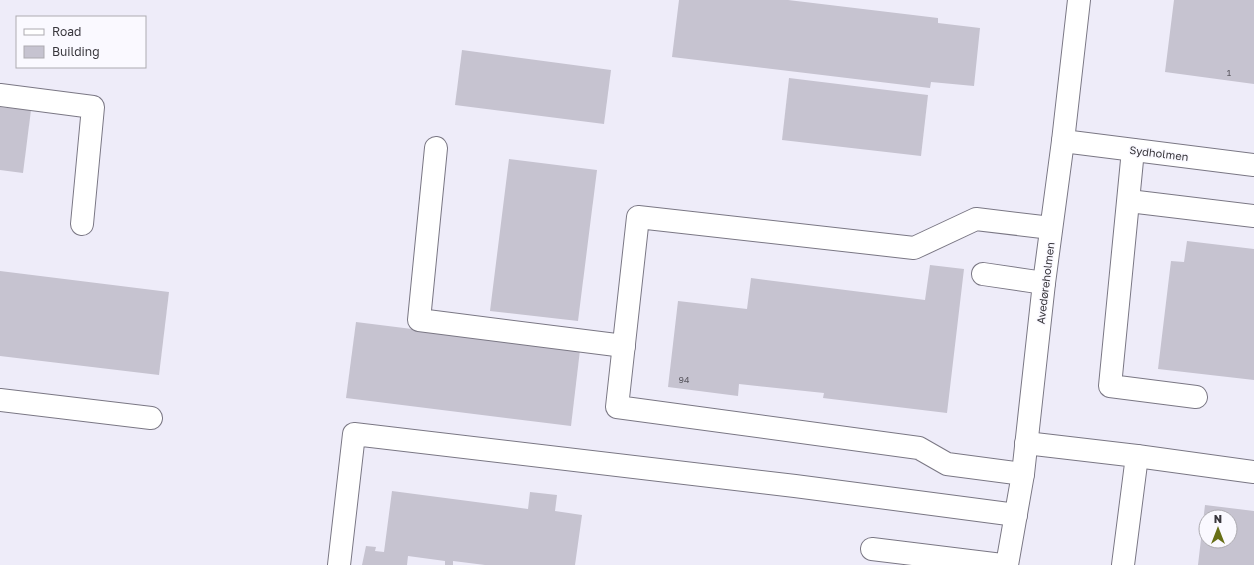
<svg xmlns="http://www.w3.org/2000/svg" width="1254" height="565" viewBox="0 0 1254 565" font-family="'Golos Text',sans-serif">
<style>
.built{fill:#eeecf9;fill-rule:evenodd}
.building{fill:#c6c3d0;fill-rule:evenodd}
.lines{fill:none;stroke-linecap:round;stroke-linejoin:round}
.minor-casing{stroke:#7a7784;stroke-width:24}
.minor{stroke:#fff;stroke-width:22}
.labels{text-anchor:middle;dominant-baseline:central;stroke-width:3;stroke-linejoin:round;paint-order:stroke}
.number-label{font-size:9px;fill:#5c5a62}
.street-label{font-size:11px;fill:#39373d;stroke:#faf9ff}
</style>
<rect width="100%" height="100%" fill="#faf9ff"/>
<path class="built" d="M0,0H1254V565H0ZM17,17H145V67H17ZM1206,517H1230V541H1206Z"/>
<g class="building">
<path d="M679,0H788L938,18V23L980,28L974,86L931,82L930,88L672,57Z"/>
<path d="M1174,0H1254V84L1165,72Z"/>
<path d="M462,50L611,70L604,124L455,105Z"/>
<path d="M789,78L928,95L921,156L782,140Z"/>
<path d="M0,107L31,110L23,173L0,170Z"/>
<path d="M509,159L597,170L578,321L490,311Z"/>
<path d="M1187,241L1254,249V380L1158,369L1171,261L1184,262Z"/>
<path d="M930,265L964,269L947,413L823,398L824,393L739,384L738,396L668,387L678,301L747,309L751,278L925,300Z"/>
<path d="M0,271L169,292L159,375L0,356Z"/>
<path d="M356,322L580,350L571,426L346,398Z"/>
<path d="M392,491L528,509L530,492L557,495L555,511L582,515L575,565H485L453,561V565H445V561L408,556L407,565H362L366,546L376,547L375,551L384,552Z"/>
<path d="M1205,505L1254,511V565H1198ZM1206,517H1230V541H1206Z"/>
</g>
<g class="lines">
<defs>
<g id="minor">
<path d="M0,95L93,107L82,224"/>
<path d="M1063,141L1254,165"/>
<path d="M436,148L419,320L624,346"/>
<path d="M1133,150L1110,386L1196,397"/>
<path d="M1129,201L1254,216"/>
<path d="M983,274L1044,283"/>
<path d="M0,400L151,418"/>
<path d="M1026,443L1137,456L1123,565"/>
<path d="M1137,456L1254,472"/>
<path d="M1023,474L947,464L919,448L617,407L638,217L914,248L976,219L1051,228"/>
<path d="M872,549L1002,565"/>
<path d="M339,565L354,434L795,486L1016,515"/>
<path d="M1007,565L1023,474L1044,283L1063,141L1079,0"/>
</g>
</defs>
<use href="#minor" class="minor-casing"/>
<use href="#minor" class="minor"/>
</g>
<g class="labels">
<g class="number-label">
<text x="1229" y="72">1</text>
<text x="684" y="379">94</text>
</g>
<g class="street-label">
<text transform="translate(1159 153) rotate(7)">Sydholmen</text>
<text transform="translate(1045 283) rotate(-83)">Avedøreholmen</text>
</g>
</g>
<rect x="16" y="16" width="130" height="52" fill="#faf9ff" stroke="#adabb1"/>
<rect x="24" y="29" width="20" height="6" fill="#ffffff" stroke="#adabb1"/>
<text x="52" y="36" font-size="12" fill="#39373d">Road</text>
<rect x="24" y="46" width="20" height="12" fill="#c6c3d0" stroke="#adabb1"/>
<text x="52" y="56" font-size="12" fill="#39373d">Building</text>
<g transform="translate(1218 529)"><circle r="19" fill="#faf9ff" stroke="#adabb1"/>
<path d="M0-3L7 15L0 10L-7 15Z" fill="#666e16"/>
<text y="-6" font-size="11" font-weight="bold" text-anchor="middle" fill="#39373d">N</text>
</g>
</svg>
